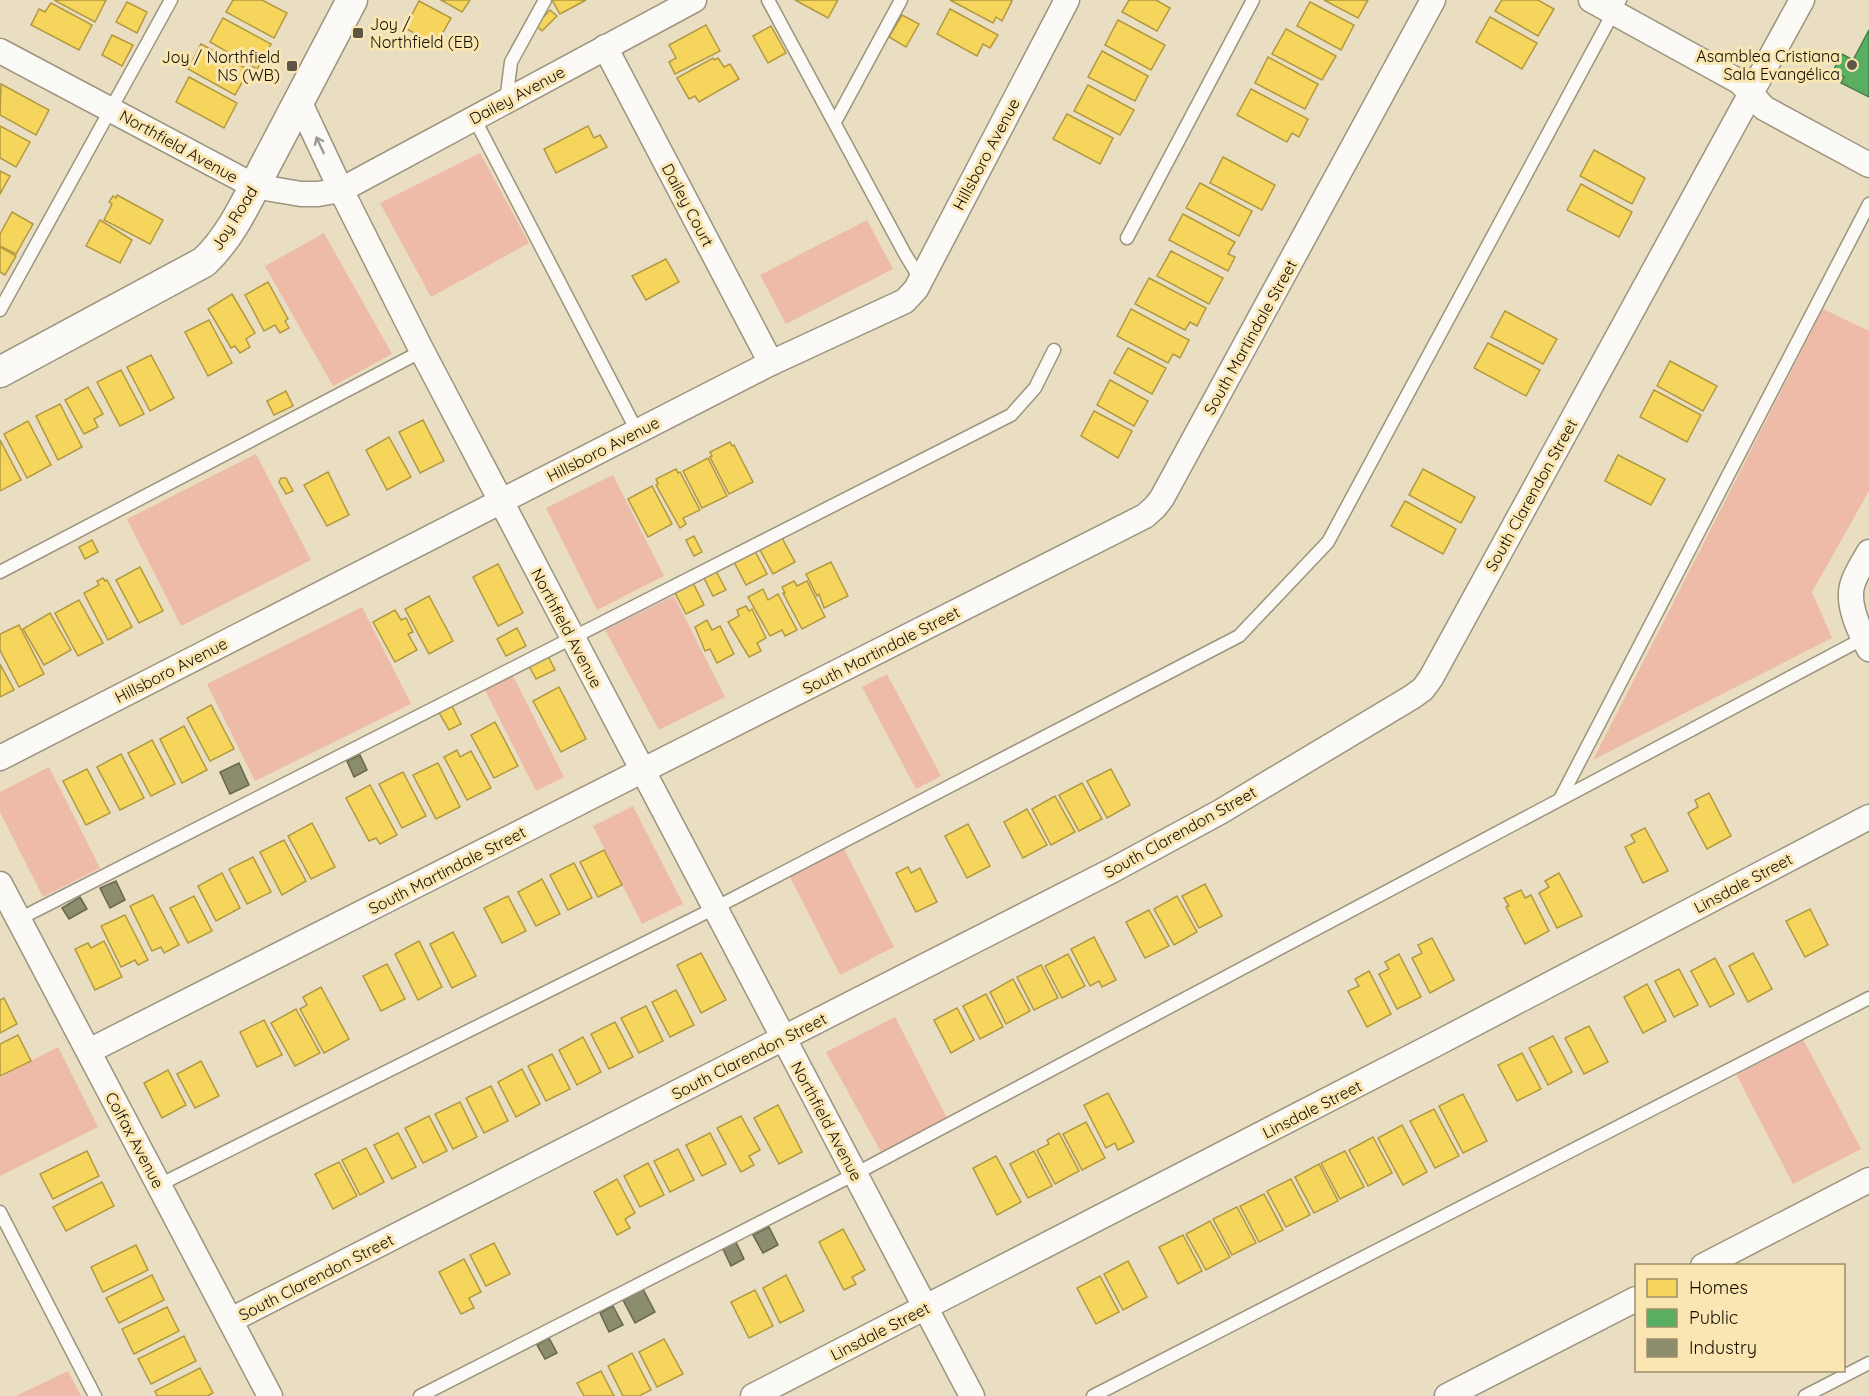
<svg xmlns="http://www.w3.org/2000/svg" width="1869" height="1396" viewBox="0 0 1869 1396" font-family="Quicksand,sans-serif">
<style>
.green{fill:#edbba7}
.homes{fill:#f6d55c;stroke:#b29940;stroke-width:1.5}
.public{fill:#5aae61;stroke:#457d44;stroke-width:1.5}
.industry{fill:#8c8c6e;stroke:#68664d;stroke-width:1.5}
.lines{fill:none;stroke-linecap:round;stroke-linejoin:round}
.service-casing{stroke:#9c947e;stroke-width:15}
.minor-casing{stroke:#9c947e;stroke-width:27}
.tertiary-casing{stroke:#9c947e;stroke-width:33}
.service{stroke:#fcfaf6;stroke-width:12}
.minor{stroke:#fcfaf6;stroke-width:24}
.tertiary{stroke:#fcfaf6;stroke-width:30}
.oneway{stroke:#9f9b94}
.poi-dot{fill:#5e5644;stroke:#f9e6b2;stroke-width:2}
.labels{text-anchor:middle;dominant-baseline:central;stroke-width:6;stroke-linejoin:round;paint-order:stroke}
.poi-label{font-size:16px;fill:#130c00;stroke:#f9e6b2;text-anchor:end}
.street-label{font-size:16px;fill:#130c00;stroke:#f9e6b2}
</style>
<rect width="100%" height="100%" fill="#e9dec2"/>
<g class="green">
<path d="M480,153L529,243L431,297L380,203Z"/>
<path d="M867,220L893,269L786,324L760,275Z"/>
<path d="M324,233L392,354L333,386L265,266Z"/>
<path d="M1823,309L1869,331V491L1812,592L1832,638L1593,760Z"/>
<path d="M256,454L311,560L181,626L127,519Z"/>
<path d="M613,475L664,576L597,610L546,508Z"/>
<path d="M674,596L725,697L659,730L605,630Z"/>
<path d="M362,607L411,704L255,781L207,684Z"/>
<path d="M512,674L564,777L536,791L484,688Z"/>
<path d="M887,674L941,776L916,789L862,687Z"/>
<path d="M49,767L100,868L43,897L0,812V792Z"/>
<path d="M633,806L683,904L642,924L593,826Z"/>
<path d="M842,845L894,947L840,975L788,873Z"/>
<path d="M895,1017L947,1118L881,1152L826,1052Z"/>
<path d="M1803,1039L1861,1149L1793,1184L1736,1074Z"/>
<path d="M58,1047L98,1127L0,1176V1077Z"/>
<path d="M68,1371L81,1396H16Z"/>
</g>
<g class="homes">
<path d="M54,0H106L95,22Z"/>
<path d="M233,0H262L287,13L274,38L226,12Z"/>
<path d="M441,0H470L462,12Z"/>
<path d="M552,0H586L560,14Z"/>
<path d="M795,0H838L828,18Z"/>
<path d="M950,0H1010L1012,1L1002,21L996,17L993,23Z"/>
<path d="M1129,0H1156L1170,8L1157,31L1122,12Z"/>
<path d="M1324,0H1368L1358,18Z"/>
<path d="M1502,0H1538L1554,9L1538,36L1495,11Z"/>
<path d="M419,1L451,18L436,45L405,28Z"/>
<path d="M127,2L147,12L137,33L116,22Z"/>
<path d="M1310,2L1354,25L1341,50L1297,26Z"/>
<path d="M51,3L92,25L79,50L31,25L39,9L45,12Z"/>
<path d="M950,9L998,35L990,48L983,44L977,56L937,34Z"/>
<path d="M550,10L557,16L542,31L536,25Z"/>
<path d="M902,15L919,24L906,47L889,37Z"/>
<path d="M1490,17L1537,43L1522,69L1476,42Z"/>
<path d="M223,18L271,44L257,69L210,42Z"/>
<path d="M1118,20L1165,45L1151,70L1105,45Z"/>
<path d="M706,25L720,51L675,74L669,62L676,58L669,45Z"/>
<path d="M771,26L786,53L768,63L753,36Z"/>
<path d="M1286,29L1336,56L1322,80L1272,54Z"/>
<path d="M112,35L133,45L122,66L102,55Z"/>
<path d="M201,44L249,70L235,95L188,69Z"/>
<path d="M1102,51L1148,76L1135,101L1088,77Z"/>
<path d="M1268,57L1318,84L1305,109L1255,83Z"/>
<path d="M713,58L714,60L718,58L724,67L730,64L739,79L699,102L695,96L689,99L677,78Z"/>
<path d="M189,77L237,103L224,128L176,102Z"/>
<path d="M1,84L49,110L36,135L0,115Z"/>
<path d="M1088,85L1134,110L1120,135L1074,111Z"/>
<path d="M1251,89L1308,119L1299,137L1292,133L1287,142L1237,115Z"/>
<path d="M1067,114L1113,138L1100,164L1053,139Z"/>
<path d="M0,126L30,142L16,167L0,158Z"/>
<path d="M588,126L594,138L600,135L607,147L556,173L544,149Z"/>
<path d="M1594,150L1645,178L1632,204L1580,176Z"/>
<path d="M1223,157L1275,185L1262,210L1210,183Z"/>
<path d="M0,171L10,176L0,194Z"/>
<path d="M1200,183L1252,211L1239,236L1186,208Z"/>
<path d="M1581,184L1632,212L1619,237L1567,210Z"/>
<path d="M117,195L163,220L150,244L104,220L112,204L109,202L113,196L116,198Z"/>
<path d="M12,212L33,224L16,254L0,246V234Z"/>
<path d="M1183,214L1235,242L1228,254L1235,257L1228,271L1169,240Z"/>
<path d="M100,220L132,240L120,263L86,246Z"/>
<path d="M0,247L16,256L5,275L0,272Z"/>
<path d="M1171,251L1223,278L1209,304L1157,276Z"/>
<path d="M666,259L679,282L646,300L632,276Z"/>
<path d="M1149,278L1206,308L1197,326L1190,322L1185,330L1135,304Z"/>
<path d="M268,282L288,319L285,321L289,328L280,333L275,325L264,331L245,295Z"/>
<path d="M232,294L255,333L246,339L250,347L240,353L235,346L231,348L208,309Z"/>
<path d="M1131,309L1189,340L1180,358L1173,354L1168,363L1117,336Z"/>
<path d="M1505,311L1557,339L1543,364L1491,337Z"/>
<path d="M209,320L232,363L208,376L185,332Z"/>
<path d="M1488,343L1540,370L1526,396L1474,368Z"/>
<path d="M1128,348L1166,368L1152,394L1114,373Z"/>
<path d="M151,355L174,398L150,411L127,367Z"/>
<path d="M1670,361L1717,386L1703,411L1657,386Z"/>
<path d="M121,370L144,414L120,426L97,382Z"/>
<path d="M1110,380L1148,401L1134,426L1097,405Z"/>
<path d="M88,387L103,414L94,419L98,427L84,434L65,400Z"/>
<path d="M1654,390L1701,415L1687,442L1640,417Z"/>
<path d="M286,391L293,406L274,415L267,401Z"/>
<path d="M60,404L82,447L58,460L36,416Z"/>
<path d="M1094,411L1132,431L1118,458L1081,436Z"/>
<path d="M423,420L444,461L420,473L399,432Z"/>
<path d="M28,421L51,465L27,478L4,434Z"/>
<path d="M389,437L411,477L387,490L366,450Z"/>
<path d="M0,440L21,480L0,491Z"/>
<path d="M730,442L732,446L734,445L753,482L729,494L710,457L712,456L710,452Z"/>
<path d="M1618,455L1665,479L1651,505L1605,481Z"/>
<path d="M708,458L727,496L702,508L683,471Z"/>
<path d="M676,469L678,473L680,472L700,510L683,518L686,524L680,528L656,485L658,484L656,479Z"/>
<path d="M1423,469L1475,497L1461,523L1409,495Z"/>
<path d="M328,472L349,515L327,526L304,485Z"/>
<path d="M281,478H286L293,491L286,494L279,482Z"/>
<path d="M652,486L672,524L648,537L628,499Z"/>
<path d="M1405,501L1456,529L1443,554L1391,526Z"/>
<path d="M694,536L702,552L694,556L686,540Z"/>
<path d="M782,538L795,562L773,574L760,550Z"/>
<path d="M92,540L98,552L85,559L79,547Z"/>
<path d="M755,551L767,574L746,585L734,562Z"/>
<path d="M831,562L848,596L824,608L819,594L817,596L806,574Z"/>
<path d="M498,564L523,613L498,626L473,577Z"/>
<path d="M140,567L163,611L139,623L116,580Z"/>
<path d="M716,571L726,590L713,596L704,578Z"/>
<path d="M103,578L105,581L107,580L132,627L108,640L84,593L99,585L97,581Z"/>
<path d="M794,581L797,586L807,581L825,617L802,629L783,593H785L782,587Z"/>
<path d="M693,583L704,605L686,614L675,593Z"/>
<path d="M763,589L768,600L778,594L797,630L785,636L782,630L770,636L748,597Z"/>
<path d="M429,596L453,641L429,654L405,609Z"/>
<path d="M79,600L103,643L78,656L55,613Z"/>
<path d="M746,606L749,611L752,609L766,638L757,643L761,651L749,657L728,622L739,616L737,610Z"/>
<path d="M395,610L401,620L406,618L413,632L408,634L417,650L395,662L373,622Z"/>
<path d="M50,613L71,650L44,665L23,629Z"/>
<path d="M707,620L712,630L720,626L734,654L717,663L710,649L705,651L695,627Z"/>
<path d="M19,625L44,674L19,687L0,650V634Z"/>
<path d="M517,628L526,646L506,656L497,639Z"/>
<path d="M548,656L555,670L536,679L529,666Z"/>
<path d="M0,664L14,690L0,697Z"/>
<path d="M559,687L586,739L561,752L533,701Z"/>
<path d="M451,704L461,724L449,730L438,711Z"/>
<path d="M211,705L234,749L210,761L187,718Z"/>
<path d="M495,722L518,766L494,778L471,735Z"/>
<path d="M184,726L207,770L182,783L160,739Z"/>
<path d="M152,740L175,784L151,796L128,753Z"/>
<path d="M457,750L460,757L471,751L491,788L467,800L444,757Z"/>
<path d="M121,754L144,798L120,810L97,767Z"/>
<path d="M438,763L460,807L436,819L413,775Z"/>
<path d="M87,769L110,813L86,825L63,781Z"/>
<path d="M1111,769L1130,805L1107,818L1087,781Z"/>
<path d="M403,772L426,816L402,828L379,784Z"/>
<path d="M1082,783L1102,819L1079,831L1059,795Z"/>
<path d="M370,785L397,835L380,844L376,838L369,841L346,798Z"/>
<path d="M1709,793L1731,836L1707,849L1688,813L1698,807L1695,800Z"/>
<path d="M1055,796L1075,832L1051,845L1032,809Z"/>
<path d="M1027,809L1047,845L1023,858L1004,822Z"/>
<path d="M312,823L335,867L311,879L288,836Z"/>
<path d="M968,824L990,866L967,878L945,836Z"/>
<path d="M1645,828L1668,871L1643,883L1625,847L1635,842L1631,835Z"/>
<path d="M284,840L306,881L282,895L260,852Z"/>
<path d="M604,850L622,885L598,897L580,862Z"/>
<path d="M253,857L271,892L247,904L229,869Z"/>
<path d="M574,863L592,898L568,910L550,875Z"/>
<path d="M908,867L911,873L920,868L937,902L916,912L896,873Z"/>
<path d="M222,873L240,908L216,921L198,886Z"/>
<path d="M1559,873L1582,916L1557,928L1539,893L1549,887L1545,881Z"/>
<path d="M542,879L560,914L536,926L518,892Z"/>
<path d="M1205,884L1222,916L1199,928L1182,896Z"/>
<path d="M1521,890L1525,898L1531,895L1549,931L1525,944L1506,907L1509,906L1504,898Z"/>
<path d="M153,895L179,945L164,953L161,947L152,951L130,906Z"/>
<path d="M194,896L212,931L188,943L170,908Z"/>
<path d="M508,896L526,931L502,943L484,908Z"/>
<path d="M1177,896L1197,932L1174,945L1154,909Z"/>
<path d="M1810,909L1828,945L1805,957L1786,921Z"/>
<path d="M1149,910L1169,946L1145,958L1126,922Z"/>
<path d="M125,915L148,960L138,965L135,960L121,967L101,926Z"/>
<path d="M453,932L476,976L452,988L430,944Z"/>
<path d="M1094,937L1116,980L1102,987L1099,981L1090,986L1071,949Z"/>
<path d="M1432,938L1454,980L1430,993L1412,958L1422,953L1418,945Z"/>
<path d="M104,941L122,977L95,990L75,949L88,943L91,948Z"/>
<path d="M419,941L442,987L418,1000L395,954Z"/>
<path d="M701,953L726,1000L701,1013L677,965Z"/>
<path d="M1753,953L1772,989L1748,1002L1729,966Z"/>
<path d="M1068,954L1085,986L1062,998L1045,966Z"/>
<path d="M1399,954L1421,997L1397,1009L1379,974L1389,969L1385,962Z"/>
<path d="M1715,958L1734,994L1710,1007L1691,971Z"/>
<path d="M387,964L405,999L381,1011L363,976Z"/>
<path d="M1041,965L1058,998L1034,1010L1017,977Z"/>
<path d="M1679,969L1698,1005L1674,1017L1655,981Z"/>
<path d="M1369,971L1391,1014L1367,1027L1348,991L1359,986L1355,979Z"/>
<path d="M1013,979L1030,1011L1006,1024L990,992Z"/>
<path d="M1647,984L1666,1021L1643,1033L1624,997Z"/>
<path d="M321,987L349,1039L324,1053L300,1009L307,1005L303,997Z"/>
<path d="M676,990L694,1025L670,1037L652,1002Z"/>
<path d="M986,994L1003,1027L980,1039L963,1006Z"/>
<path d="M4,998L17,1024L0,1033V1000Z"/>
<path d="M646,1006L663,1041L639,1053L621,1018Z"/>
<path d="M957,1008L974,1040L951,1053L934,1020Z"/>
<path d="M296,1009L320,1053L295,1066L271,1023Z"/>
<path d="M264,1020L282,1055L257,1067L240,1032Z"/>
<path d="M615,1022L633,1057L609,1069L591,1034Z"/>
<path d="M1589,1026L1608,1062L1584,1074L1565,1038Z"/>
<path d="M18,1035L31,1061L0,1076V1044Z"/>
<path d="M1553,1036L1572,1072L1548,1085L1529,1048Z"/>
<path d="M583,1037L601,1072L577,1085L559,1050Z"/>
<path d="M1522,1053L1541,1089L1517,1101L1498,1065Z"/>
<path d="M552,1054L570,1089L546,1101L528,1066Z"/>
<path d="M201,1061L219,1096L195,1108L177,1074Z"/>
<path d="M522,1069L540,1104L516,1117L498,1082Z"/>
<path d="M168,1070L186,1105L162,1118L144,1083Z"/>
<path d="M491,1086L508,1121L484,1133L466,1098Z"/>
<path d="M1108,1093L1134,1142L1118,1150L1115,1143L1106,1148L1084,1105Z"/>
<path d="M1463,1094L1487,1141L1463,1153L1439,1106Z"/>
<path d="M460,1102L477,1137L453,1149L435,1114Z"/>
<path d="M778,1105L802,1152L779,1164L754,1118Z"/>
<path d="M1434,1109L1459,1156L1435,1168L1410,1121Z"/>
<path d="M429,1116L447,1151L423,1163L405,1128Z"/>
<path d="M741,1116L760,1150L749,1156L754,1165L741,1172L717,1128Z"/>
<path d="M1086,1122L1105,1158L1082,1170L1063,1134Z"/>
<path d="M1402,1125L1427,1172L1403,1185L1378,1138Z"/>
<path d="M398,1133L416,1167L392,1179L374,1145Z"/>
<path d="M710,1133L726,1164L702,1176L686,1145Z"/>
<path d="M1059,1133L1079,1171L1055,1184L1037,1150L1049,1144L1047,1140Z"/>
<path d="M1373,1137L1392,1173L1368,1186L1349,1150Z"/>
<path d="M366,1148L384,1182L360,1195L342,1160Z"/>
<path d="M678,1149L694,1180L670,1192L654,1161Z"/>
<path d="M87,1151L99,1176L53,1199L40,1174Z"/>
<path d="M1034,1151L1052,1186L1028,1198L1010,1164Z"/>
<path d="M1345,1151L1364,1187L1340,1199L1321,1163Z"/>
<path d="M996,1156L1021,1202L997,1215L973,1168Z"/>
<path d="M339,1162L357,1196L333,1209L315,1174Z"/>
<path d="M648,1163L664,1195L640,1207L624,1176Z"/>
<path d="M1319,1164L1338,1201L1314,1213L1295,1177Z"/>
<path d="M617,1179L635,1213L625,1219L630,1228L617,1235L594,1192Z"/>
<path d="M1291,1179L1310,1215L1286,1227L1267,1191Z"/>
<path d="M102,1182L114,1206L66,1231L53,1207Z"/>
<path d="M1264,1194L1283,1230L1259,1242L1240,1206Z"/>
<path d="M1237,1207L1256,1243L1232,1255L1213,1219Z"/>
<path d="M1210,1221L1230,1257L1206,1270L1186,1234Z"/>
<path d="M843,1229L865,1270L852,1277L856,1284L844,1290L819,1242Z"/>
<path d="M1183,1235L1202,1271L1178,1284L1159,1247Z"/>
<path d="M494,1243L510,1274L486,1286L470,1255Z"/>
<path d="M136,1245L148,1270L103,1292L91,1267Z"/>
<path d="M464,1259L481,1292L469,1298L474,1308L461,1314L439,1272Z"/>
<path d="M1128,1261L1147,1297L1123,1310L1104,1274Z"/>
<path d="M152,1275L164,1300L119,1323L106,1298Z"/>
<path d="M786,1275L804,1311L780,1323L763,1288Z"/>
<path d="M1100,1276L1119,1312L1096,1324L1077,1288Z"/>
<path d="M755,1290L773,1326L749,1338L731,1302Z"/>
<path d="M167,1307L179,1331L134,1354L122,1329Z"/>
<path d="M184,1336L196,1361L151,1384L138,1359Z"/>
<path d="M664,1339L683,1374L657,1387L639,1352Z"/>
<path d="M632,1353L651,1390L639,1396H623L608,1366Z"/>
<path d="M200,1368L213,1393L207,1396H157L155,1391Z"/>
<path d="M601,1371L614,1396H584L577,1383Z"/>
</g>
<path class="public" d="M1869,30V97L1841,83L1844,77L1833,71L1842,54L1853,60Z"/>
<g class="industry">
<path d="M360,755L367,770L354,777L347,761Z"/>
<path d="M239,763L249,785L230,794L220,772Z"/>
<path d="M116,881L125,900L110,908L100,888Z"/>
<path d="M80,897L87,909L69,919L62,908Z"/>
<path d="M769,1227L778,1245L763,1253L753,1235Z"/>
<path d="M735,1240L744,1259L731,1266L722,1247Z"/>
<path d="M643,1289L655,1312L635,1323L623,1300Z"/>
<path d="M613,1306L623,1325L609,1332L600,1313Z"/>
<path d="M549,1338L557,1353L545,1359L537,1345Z"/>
</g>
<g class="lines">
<defs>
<g id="service">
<path d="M768,0L905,254L921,280"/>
<path d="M506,101L511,62L545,0"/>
<path d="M474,118L637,431"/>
<path d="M835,122L901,0"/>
<path d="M1127,238L1253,0"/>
<path d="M0,310L171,0"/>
<path d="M0,572L422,351"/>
<path d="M1560,799L1869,204"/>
<path d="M19,919L1011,415L1035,388L1054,350"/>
<path d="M159,1185L715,908L1239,636L1328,542L1620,0"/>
<path d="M0,1212L95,1396"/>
<path d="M420,1396L855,1174L1866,637"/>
<path d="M1093,1396L1869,998"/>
<path d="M1805,1396L1869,1363"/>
</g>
<g id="minor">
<path d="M1591,0L1740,82L1764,108L1869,165"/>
<path d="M605,47L771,363"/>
<path d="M0,51L254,186L301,194H318L341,190L694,0"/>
<path d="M299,101L341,190L422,351L972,1396"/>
<path d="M1869,552C1863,563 1855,574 1852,586C1847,606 1860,632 1869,649"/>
<path d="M0,758L771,363L905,301L916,289L1067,0"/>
<path d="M0,884L270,1396"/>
<path d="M89,1051L1145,516L1155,507L1162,498L1433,0"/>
<path d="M1703,1266L1869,1180"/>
<path d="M231,1320L1113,870L1220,812L1412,697L1423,689L1431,678L1802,0"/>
<path d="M753,1396L1434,1045L1869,817"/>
<path d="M1447,1396L1636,1299"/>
</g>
<path id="tertiary" d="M0,372L204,262C233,235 250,194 268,160C296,107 324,53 352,0"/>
</defs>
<use href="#service" class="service-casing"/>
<use href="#minor" class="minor-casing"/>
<use href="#tertiary" class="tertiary-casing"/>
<use href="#service" class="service"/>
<use href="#minor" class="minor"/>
<use href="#tertiary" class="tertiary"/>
</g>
<defs><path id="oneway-shaft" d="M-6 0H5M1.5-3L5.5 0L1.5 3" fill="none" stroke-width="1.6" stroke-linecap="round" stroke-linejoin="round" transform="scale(1.5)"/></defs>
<use class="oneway" href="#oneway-shaft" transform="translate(320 145) rotate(-115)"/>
<g class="poi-dot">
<rect x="352" y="27" width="12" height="12" rx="3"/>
<circle cx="1852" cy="65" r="6"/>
<rect x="286" y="60" width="12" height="12" rx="3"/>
</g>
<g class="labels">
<g class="poi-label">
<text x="370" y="24" text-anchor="start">Joy /<tspan x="370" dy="18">Northfield (EB)</tspan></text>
<text x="1840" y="56">Asamblea Cristiana<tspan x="1840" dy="18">Sala Evangélica</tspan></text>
<text x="280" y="57">Joy / Northfield<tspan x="280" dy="18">NS (WB)</tspan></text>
</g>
<g class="street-label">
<text transform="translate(517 95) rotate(-28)">Dailey Avenue</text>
<text transform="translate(179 146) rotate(29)">Northfield Avenue</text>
<text transform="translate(986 154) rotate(-62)">Hillsboro Avenue</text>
<text transform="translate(688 205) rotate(62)">Dailey Court</text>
<text transform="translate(234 218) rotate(-58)">Joy Road</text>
<text transform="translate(1250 337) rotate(-61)">South Martindale Street</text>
<text transform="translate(603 449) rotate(-27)">Hillsboro Avenue</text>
<text transform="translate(1531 495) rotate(-61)">South Clarendon Street</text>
<text transform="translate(567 628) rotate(62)">Northfield Avenue</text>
<text transform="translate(881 650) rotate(-27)">South Martindale Street</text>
<text transform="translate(171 670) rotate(-27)">Hillsboro Avenue</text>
<text transform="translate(1180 832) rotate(-29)">South Clarendon Street</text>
<text transform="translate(447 870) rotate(-27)">South Martindale Street</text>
<text transform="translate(1743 883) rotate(-28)">Linsdale Street</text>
<text transform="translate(749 1056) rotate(-27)">South Clarendon Street</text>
<text transform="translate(1312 1109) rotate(-27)">Linsdale Street</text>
<text transform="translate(827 1121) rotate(62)">Northfield Avenue</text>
<text transform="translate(135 1140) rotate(62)">Colfax Avenue</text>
<text transform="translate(316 1277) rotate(-27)">South Clarendon Street</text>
<text transform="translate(880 1331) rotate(-27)">Linsdale Street</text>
</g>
</g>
<rect x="1635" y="1264" width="210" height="108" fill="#f9e6b2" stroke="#9d8f6b" stroke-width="1.5"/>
<rect x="1647" y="1279" width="30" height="18" fill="#f6d55c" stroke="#9d8f6b" stroke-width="1.5"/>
<text x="1689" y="1294" font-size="18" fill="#130c00">Homes</text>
<rect x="1647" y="1309" width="30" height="18" fill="#5aae61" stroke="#9d8f6b" stroke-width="1.5"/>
<text x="1689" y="1324" font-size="18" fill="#130c00">Public</text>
<rect x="1647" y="1339" width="30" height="18" fill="#8c8c6e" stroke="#9d8f6b" stroke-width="1.5"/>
<text x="1689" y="1354" font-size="18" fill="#130c00">Industry</text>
</svg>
